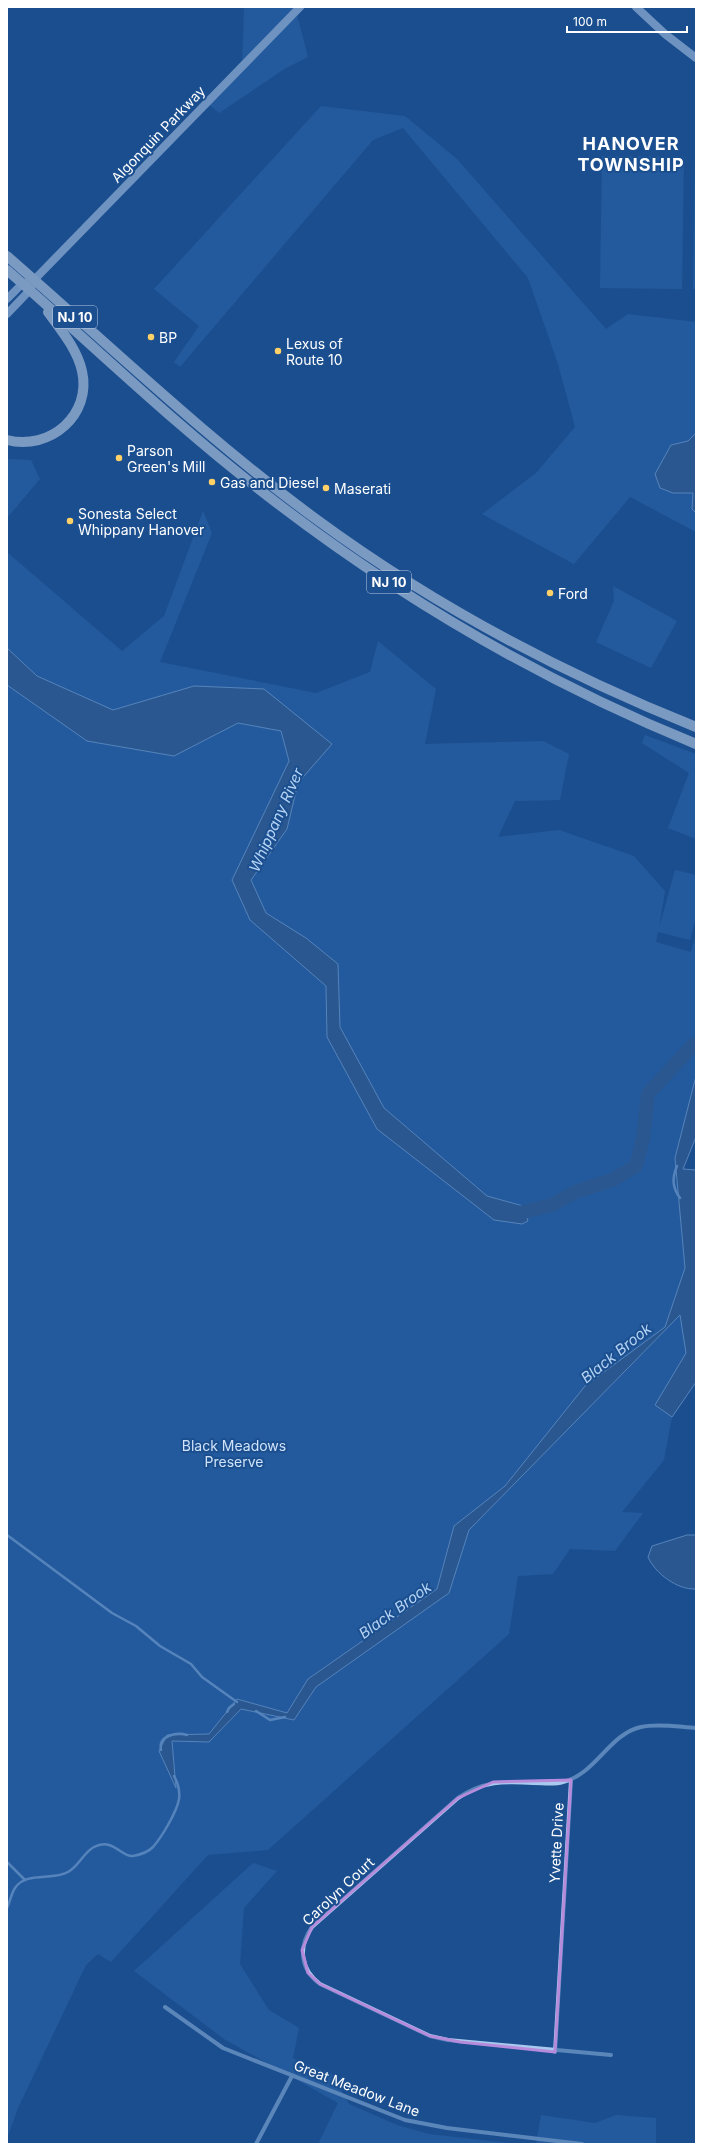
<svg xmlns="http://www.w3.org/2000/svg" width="703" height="2151" viewBox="0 0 703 2151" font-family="Inter,sans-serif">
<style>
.green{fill:#2e69ad}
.water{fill:#3c6290;stroke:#9cc4f0}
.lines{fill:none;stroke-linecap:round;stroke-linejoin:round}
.stream{stroke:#9cc4f0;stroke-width:2.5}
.river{stroke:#3c6290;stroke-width:14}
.street{stroke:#a9c9ee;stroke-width:4}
.secondary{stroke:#d6e6fa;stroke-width:8}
.primary{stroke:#f0f6ff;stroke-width:10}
.marked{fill:none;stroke:#b68bdc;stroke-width:3;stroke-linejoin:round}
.poi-dot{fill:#ffd166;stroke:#1b4f8f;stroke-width:1.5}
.labels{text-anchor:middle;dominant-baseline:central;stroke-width:4;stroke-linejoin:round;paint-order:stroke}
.shield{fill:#1b4f8f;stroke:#bbcadd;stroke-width:1}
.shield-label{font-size:13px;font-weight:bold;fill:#fff}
.street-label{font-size:14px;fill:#fff;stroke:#1b4f8f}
.poi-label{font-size:14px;fill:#fff;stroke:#1b4f8f;text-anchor:start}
.park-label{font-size:14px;fill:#cfe3fa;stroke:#1b4f8f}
.water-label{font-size:15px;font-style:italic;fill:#b5d3f5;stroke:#1b4f8f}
.district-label{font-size:18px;font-weight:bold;letter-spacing:1px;fill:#fff;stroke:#1b4f8f}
</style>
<rect width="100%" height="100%" fill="#1b4f8f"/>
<g class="green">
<path d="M244,7H295L308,57L286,68L219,113L207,103L242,68Z"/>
<path d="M321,106L405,116L457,159L606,329L628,314L696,322V532L630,497L574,564L482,514L536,473L575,427L558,364L528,278L403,128L373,140L180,367L174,362L199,326L154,289Z"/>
<path d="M602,156L684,157L682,289L600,288Z"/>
<path d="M695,157H696V289H693Z"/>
<path d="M7,459L31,460L40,479L7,518Z"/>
<path d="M203,511L212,533L160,662L316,693L370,672L378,641L436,689L425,744L543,741L569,754L560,800L515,801L498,837L559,830L634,856L665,891L659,928L675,870L696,875V917L690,940L658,932L656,942L691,952L696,934V1076L675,1158L685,1268L665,1327L585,1386L505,1486L454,1526L437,1589L308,1679L287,1713L238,1699L209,1734L167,1735L176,1786L172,1741L209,1742L241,1709L294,1720L316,1687L449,1593L469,1530L681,1314L686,1353L655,1405L672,1417L664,1460L622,1512L643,1513L615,1551L570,1549L553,1574L518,1576L509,1634L268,1850L208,1855L111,1962L98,1954L86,1965L18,2108L7,2139V685L87,741L174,756L238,723L281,731L289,761L232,880L250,920L326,986L327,1037L377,1129L494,1220L523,1206L487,1196L384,1108L340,1027L338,964L306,938L266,913L251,880L287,829L298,783L332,743L194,686L113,710L37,676L7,648V552L122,651L164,616Z"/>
<path d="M613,586L677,621L651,668L596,642L614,601Z"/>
<path d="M645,735L696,754V839L668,828L689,773L642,743Z"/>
<path d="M253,1863L277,1871L244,1908L240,1964L269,2010L299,2028L293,2058L332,2074L349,2104L397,2125L429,2134L516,2144H318L338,2103L224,2039L134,1971Z"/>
<path d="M541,2115L595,2123L616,2115L656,2118V2144H536Z"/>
</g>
<g class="water">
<path d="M696,433V513L692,509L693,493H673L660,488L655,474L671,445L688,441Z"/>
<path d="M7,648L37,676L113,710L194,686L264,689L332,744L298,783L287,829L251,880L266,913L306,938L338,964L340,1027L384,1108L487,1196L523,1206L528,1221L522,1224L494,1220L377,1129L327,1037L326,986L250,920L232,880L289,761L281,731L238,723L174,756L87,741L7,685Z"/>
<path d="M696,1076V1137L683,1169L696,1170V1382L672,1417L655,1405L686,1353L680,1315L469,1530L449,1593L316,1687L294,1720L241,1709L209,1742L172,1741L176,1788L159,1751L167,1735L209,1734L237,1699L287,1713L308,1679L437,1589L454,1526L505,1486L585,1386L665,1327L685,1268L675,1158Z"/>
<path d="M687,1535H696V1589C677,1590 655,1573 648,1557L652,1546Z"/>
</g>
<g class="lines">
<g class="stream">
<path d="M677,1166C672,1178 672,1187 680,1198"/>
<path d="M7,1535L112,1613L136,1626L160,1646L191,1664L202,1677L237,1702"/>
<path d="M256,1711L270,1720L285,1717"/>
<path d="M227,1712L229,1708L234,1704"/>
<path d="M161,1750C158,1735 177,1732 187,1735"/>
<path d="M7,1862L25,1880"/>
<path d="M7,1908C10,1902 11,1894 15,1888C26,1871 52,1881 68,1872C79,1866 83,1853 94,1847C113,1837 122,1858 133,1856C139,1855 148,1852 153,1847C161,1838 177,1812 179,1799C180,1791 178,1783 174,1776"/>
</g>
<path class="river" d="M508,1210L515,1214L552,1205L575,1192L612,1180L636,1166L643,1139L648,1094L693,1045L696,1044"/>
<g class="street">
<path d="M165,2007L223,2048L405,2120L447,2128L582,2144"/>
<path d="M555,2052L571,1780"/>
<path d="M611,2055L448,2040L430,2036L320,1984C300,1969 298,1947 312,1927L458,1798C482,1781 505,1781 533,1783C543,1783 554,1785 563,1782C596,1774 609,1734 641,1727C658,1723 679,1727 696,1728"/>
<path d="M256,2144L292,2076"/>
</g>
<g class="secondary">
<path d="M636,7L665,34L696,58"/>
<path d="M7,299L22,284L27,282"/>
<path d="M7,314L30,290L34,280L300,7"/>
</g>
<g class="primary">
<path d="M7,256C109,345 207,439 316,519C433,605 561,673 696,727"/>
<path d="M7,270C94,346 177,427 269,497C401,599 542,681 696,744"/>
<path d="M7,440C50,451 92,415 82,371C77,349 61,330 48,312"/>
</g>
</g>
<path d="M0 0H703V2151H0ZM571,1780L555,2052L460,2042L430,2036L320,1984L308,1973L302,1950L312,1927L458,1798L493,1782Z" fill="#1b4f8f" fill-opacity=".55" fill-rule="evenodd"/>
<path class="marked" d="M571,1780L555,2052L460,2042L430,2036L320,1984L308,1973L302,1950L312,1927L458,1798L493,1782Z"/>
<g class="poi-dot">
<circle cx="151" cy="337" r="4"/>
<circle cx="278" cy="351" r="4"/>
<circle cx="119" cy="458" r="4"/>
<circle cx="212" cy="482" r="4"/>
<circle cx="326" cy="488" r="4"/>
<circle cx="70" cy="521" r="4"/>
<circle cx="550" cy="593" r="4"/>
</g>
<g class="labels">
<g class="shield">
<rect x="53" y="306" width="44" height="22" rx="3"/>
<rect x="367" y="571" width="44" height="22" rx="3"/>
</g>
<g class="shield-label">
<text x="75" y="317">NJ 10</text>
<text x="389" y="582">NJ 10</text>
</g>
<g class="street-label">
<text transform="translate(158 134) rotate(-46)">Algonquin Parkway</text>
<text transform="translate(556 1843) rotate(-87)">Yvette Drive</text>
<text transform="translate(338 1891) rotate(-43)">Carolyn Court</text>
<text transform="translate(357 2088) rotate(21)">Great Meadow Lane</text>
</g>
<g class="poi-label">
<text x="159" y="337">BP</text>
<text x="286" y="343">Lexus of<tspan x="286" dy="16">Route 10</tspan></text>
<text x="127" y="450">Parson<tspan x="127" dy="16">Green's Mill</tspan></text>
<text x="220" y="482">Gas and Diesel</text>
<text x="334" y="488">Maserati</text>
<text x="78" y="513">Sonesta Select<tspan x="78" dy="16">Whippany Hanover</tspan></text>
<text x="558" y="593">Ford</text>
</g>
<g class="park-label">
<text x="234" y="1445">Black Meadows<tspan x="234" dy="16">Preserve</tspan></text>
</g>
<g class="water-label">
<text transform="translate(276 820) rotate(-66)">Whippany River</text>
<text transform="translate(616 1353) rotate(-39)">Black Brook</text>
<text transform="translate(395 1610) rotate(-36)">Black Brook</text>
</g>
<g class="district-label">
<text x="631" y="143">HANOVER<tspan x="631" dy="21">TOWNSHIP</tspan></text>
</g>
</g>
<rect width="703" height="2151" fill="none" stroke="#ffffff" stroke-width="16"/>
<path d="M567 26v6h120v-6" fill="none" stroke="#ffffff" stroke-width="2"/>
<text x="573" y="26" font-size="12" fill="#ffffff" stroke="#1b4f8f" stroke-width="3" paint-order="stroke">100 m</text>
</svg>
